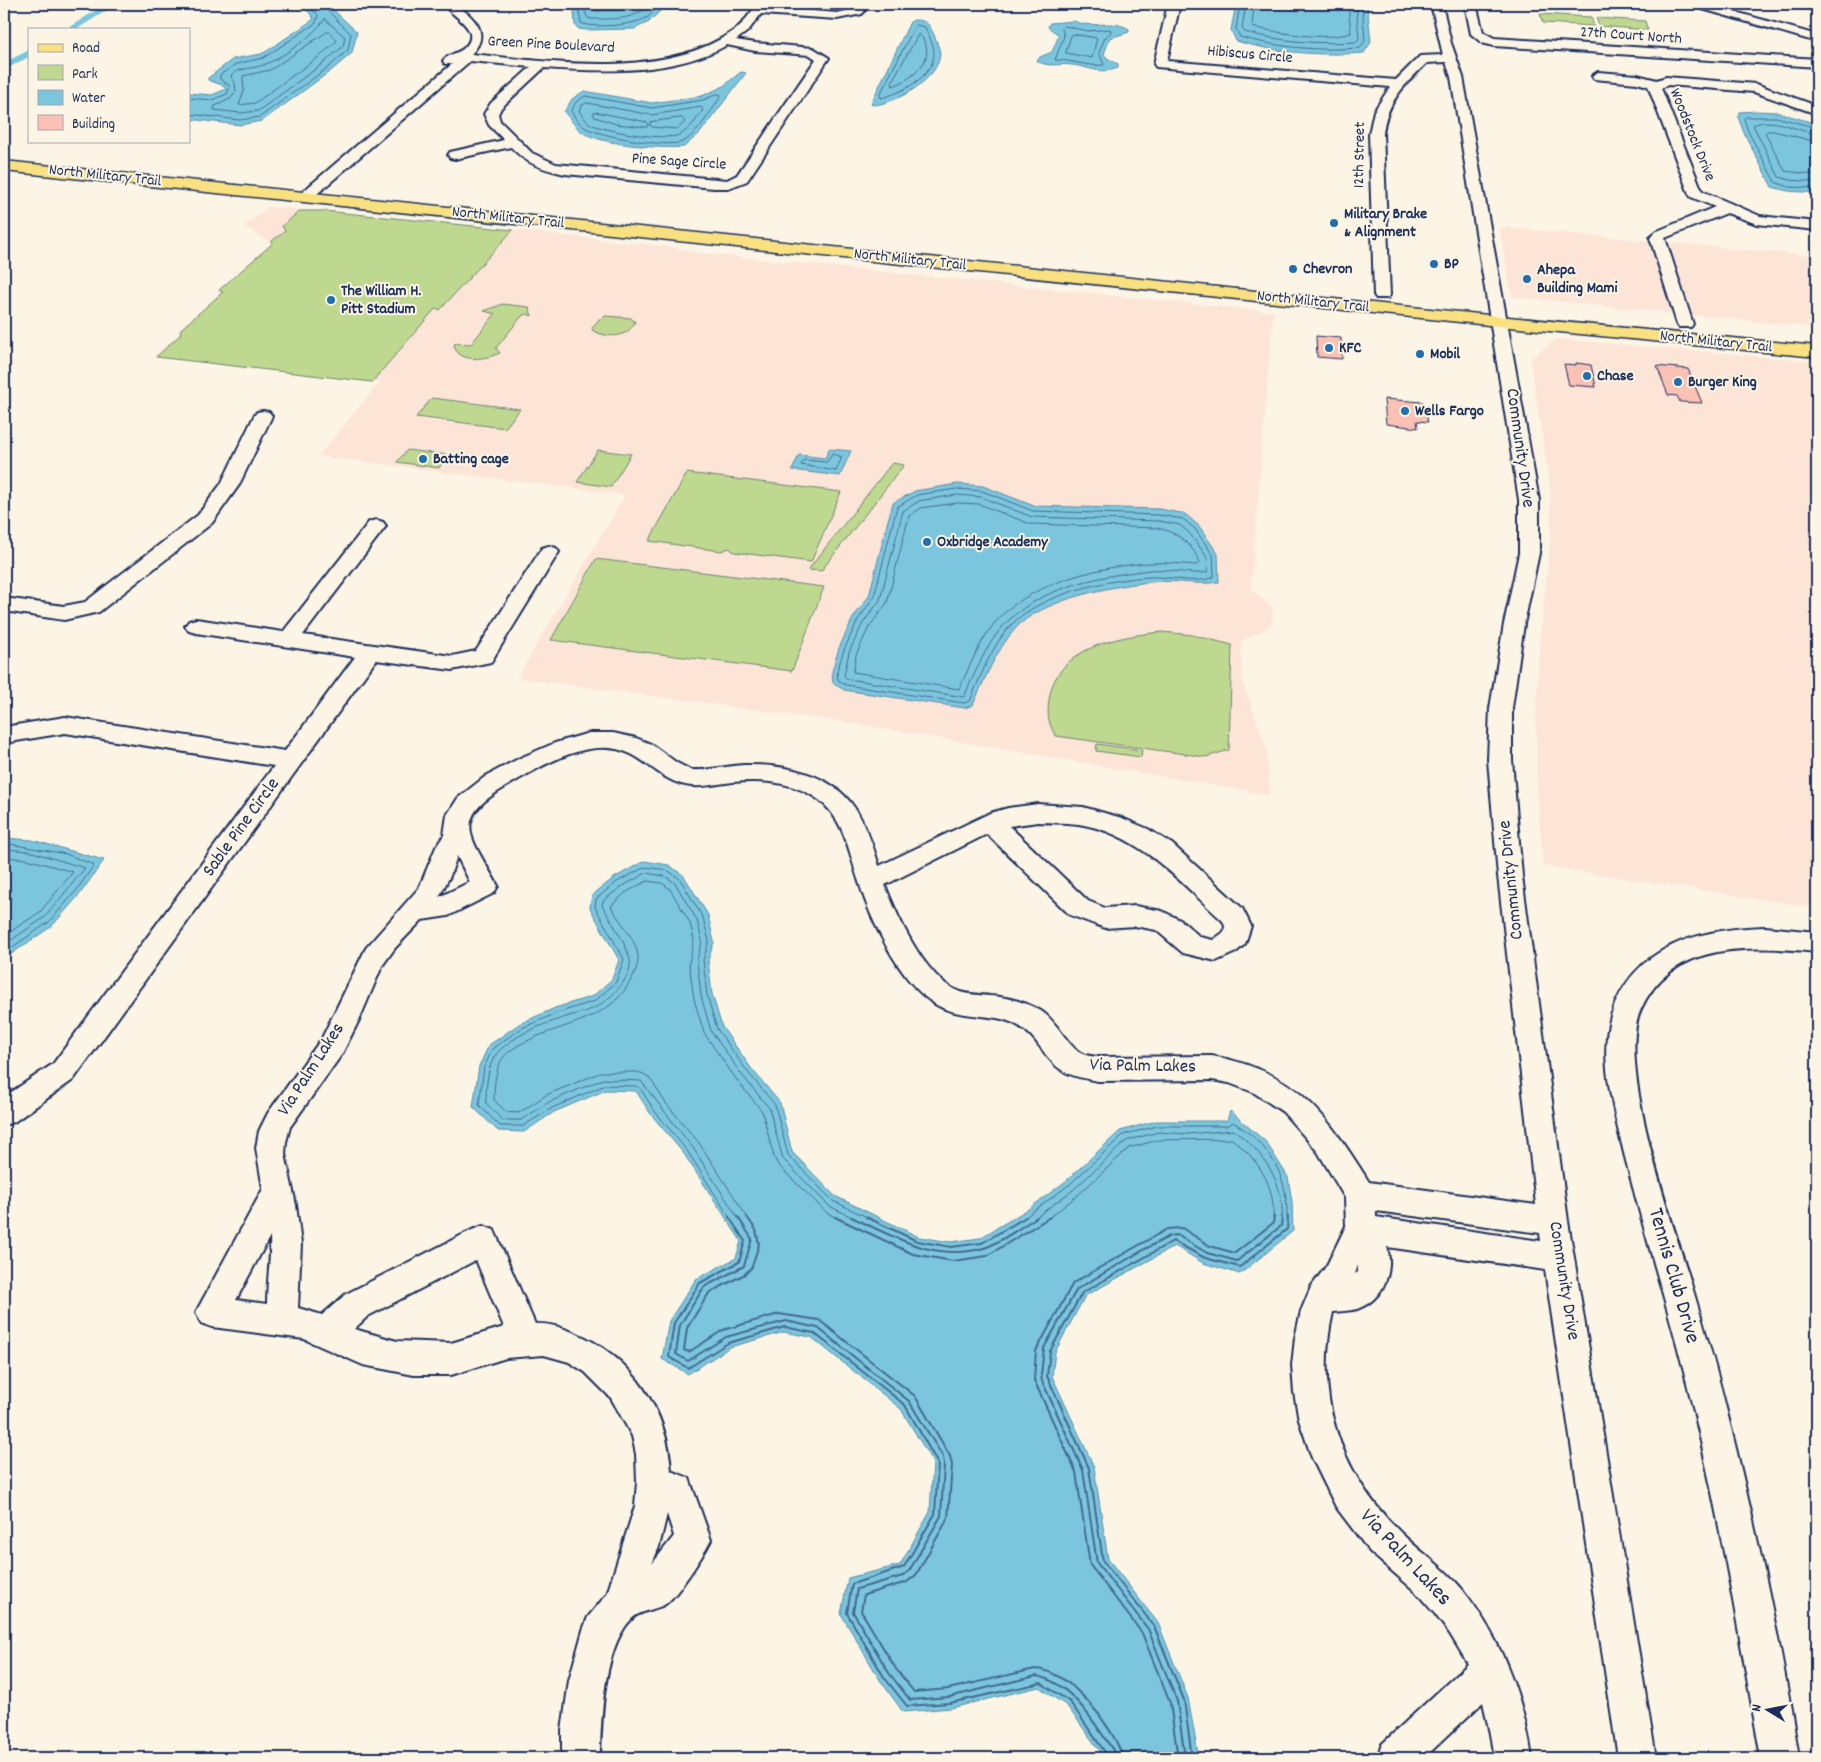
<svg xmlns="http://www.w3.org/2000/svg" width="1821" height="1762" viewBox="0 0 1821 1762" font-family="Dekko,sans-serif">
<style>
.built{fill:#fce5d7}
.green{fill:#bfd88f;stroke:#6d8476}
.water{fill:#7cc6dd;stroke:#558aaa}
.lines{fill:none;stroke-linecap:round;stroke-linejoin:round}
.shore-far1{stroke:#426b91;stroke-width:1}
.shore{stroke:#426b91;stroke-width:2}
.canal{fill:#7cc6dd;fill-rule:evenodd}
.building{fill:#fcc1b5;stroke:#1b2f5e}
.minor-casing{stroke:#1b2f5e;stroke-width:4}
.major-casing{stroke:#1b2f5e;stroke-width:3}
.minor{fill:#fcf5e5;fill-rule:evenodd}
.major{fill:#f9e181;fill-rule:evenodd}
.poi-dot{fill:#1f6fb2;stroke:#fcf5e5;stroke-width:2}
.labels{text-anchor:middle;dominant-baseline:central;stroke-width:4;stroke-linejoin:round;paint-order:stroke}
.far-street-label{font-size:16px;fill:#1b2f5e;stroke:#fcf5e5}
.far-poi-label{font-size:16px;font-weight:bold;fill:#1b2f5e;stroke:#fcf5e5;text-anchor:start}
.street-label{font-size:19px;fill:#1b2f5e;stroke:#fcf5e5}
.near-street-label{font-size:22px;fill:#1b2f5e;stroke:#fcf5e5}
</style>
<rect width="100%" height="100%" fill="#fcf5e5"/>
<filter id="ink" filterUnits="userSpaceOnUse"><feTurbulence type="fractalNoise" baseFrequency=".02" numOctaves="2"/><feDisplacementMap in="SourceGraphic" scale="10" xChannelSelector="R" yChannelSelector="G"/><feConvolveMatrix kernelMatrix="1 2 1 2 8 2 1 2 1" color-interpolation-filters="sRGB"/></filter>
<g filter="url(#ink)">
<g class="built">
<path d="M268,207L313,212L325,211L514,230L671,247L700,253L1273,312L1251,589L1273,608L1271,626L1241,641L1242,680L1267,749L1269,795L851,723L517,678L625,495L318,456L379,383L153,357L178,335L179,329L220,293L217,291L270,244V242L244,226Z"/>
<path d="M1499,227L1817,256V328L1512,297Z"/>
<path d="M1556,339L1817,361V908L1543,866L1536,777V716L1539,647L1551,533L1550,487L1530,359Z"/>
</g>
<g class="green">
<path d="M1540,14L1591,17L1594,26L1543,23Z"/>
<path d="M1596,18L1645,21L1648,30L1599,26Z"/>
<path d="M300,211H325L513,230L440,310L435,309L372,382L156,357L180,335L181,329L223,292L219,290L272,244V241L285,231L282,226Z"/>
<path d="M503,304L529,307L532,316L527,314L522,316L496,348L500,353C487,359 459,364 454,346L455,343L471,344L495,314L484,311Z"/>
<path d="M606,316L631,318L635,322C627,339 608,338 593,331L592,328L599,319Z"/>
<path d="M432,398L520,409L505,428L416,417Z"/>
<path d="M407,450L448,455L439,468L397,462Z"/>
<path d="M598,450L631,454L611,487L577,482Z"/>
<path d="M892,463L904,465L821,571L808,570Z"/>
<path d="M687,473L841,492L811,562L734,552L729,548L721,551L649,541Z"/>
<path d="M596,559L824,587L792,671L551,640Z"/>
<path d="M1162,632L1193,635L1232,645L1229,750L1206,757L1056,736C1048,724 1047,714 1049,700C1055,647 1119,636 1162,632Z"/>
<path d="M1097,744L1142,750L1141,757L1096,751Z"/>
</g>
<g class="water">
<path d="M296,4H327L357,32L352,53L332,70L262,121L240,125L189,119V93L212,95L226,89L222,85L208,80V78L233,59L261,54L267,51L314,19L309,12Z"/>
<path d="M563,4H655L664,7L649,22L634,29L586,30L579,29L575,25L574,10Z"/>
<path d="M1236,4H1367L1371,42L1364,53C1321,56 1277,53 1236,41L1231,30Z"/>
<path d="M914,20C927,20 929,24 934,35C936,40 939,47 940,53C940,79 895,104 873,105L871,103L910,22Z"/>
<path d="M1074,21C1093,30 1111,18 1129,29V32L1110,38L1104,54L1107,58L1118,64V68C1099,75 1090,67 1072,65C1060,63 1049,68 1037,61L1040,57L1052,52L1059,35L1048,27L1050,23Z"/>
<path d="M741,72L746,73L700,133L684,147C662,149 601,145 582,132C575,127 570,118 564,112L572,99L584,91L652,103L702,96L722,87Z"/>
<path d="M1756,111L1777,112L1817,124V193L1788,191L1772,187L1744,133L1738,117L1740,112Z"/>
<path d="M829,449L851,451L840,476L792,470L799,455L825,458Z"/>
<path d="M957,484L983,486L1034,506L1160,509L1185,514L1199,526L1218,554L1219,582C1196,586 1174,579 1151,582C1115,585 1040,600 1015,629C996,651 985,678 973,705L965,708L844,690L833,683L832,671L839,648L853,618L869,596L888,520L893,503L915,491Z"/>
<path d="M4,838L32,840L104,860L80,894L52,926L4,959Z"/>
<path d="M644,861L669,865L684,876L708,915L714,942L708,960L712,994L722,1027L751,1068L780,1103L792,1152L835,1196L919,1237L951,1242L980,1238L1030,1208L1066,1181L1120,1131L1156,1121H1227L1230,1111L1266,1142L1288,1177L1292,1202L1293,1231L1240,1274L1203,1263L1175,1246L1085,1296L1055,1352L1052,1376L1094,1467L1108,1559L1158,1623L1188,1698L1198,1754L1196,1758H1105L1067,1706L1039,1687L951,1708L903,1712L880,1680L841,1614L848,1578L900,1565L930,1512L933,1463L901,1409L811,1337L784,1332L730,1347L688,1374L662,1359L669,1321L696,1279L736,1258L741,1241L684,1154L650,1113L636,1091L606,1090L554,1112L524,1132L498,1131L473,1107L479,1066L489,1045L519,1024L555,1008L593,996L612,979L619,960L590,908L592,895L614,878Z"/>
</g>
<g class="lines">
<g class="shore-far1">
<path d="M573,4L578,8L581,23C595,29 635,25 648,17C653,13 655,9 657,4"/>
<path d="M583,4L587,17L590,19C612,19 634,21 651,4"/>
<path d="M591,4L595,11L630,10L641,4"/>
<path d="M1240,4L1236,29L1240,37C1280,48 1319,51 1360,48L1365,41L1362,4"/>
<path d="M1246,4L1242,28L1245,32C1282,42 1318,44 1356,42L1359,39L1356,4"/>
<path d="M1254,4L1252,27C1280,33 1323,41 1351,33L1348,4"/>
<path d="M325,19L345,37L343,46L325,62L258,111L240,113L214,110L215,106L230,99L236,92L235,83L231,77L232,74C242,67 255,69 266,64C286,55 312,37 325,19Z"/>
<path d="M916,25L925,27C928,35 934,44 934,53C934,77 901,93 881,98L880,95Z"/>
<path d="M1064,26L1088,31L1110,29L1111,32L1105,38L1099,52L1104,65C1088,67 1072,60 1055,60L1064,36L1062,29Z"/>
<path d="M327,32H330L337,41L320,56L255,103L239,105L244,91L243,76L270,70Z"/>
<path d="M919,34C940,56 915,78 893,86L892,83L895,76Z"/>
<path d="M1072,34L1097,38L1092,58L1066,53Z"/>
<path d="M718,94L721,95L720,98C711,110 697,136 682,142C667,148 601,136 586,128C579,124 575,118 571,111L576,102L585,96L652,108L703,100Z"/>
<path d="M189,98L212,100L227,94L230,86L220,79V75L236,64L263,58L316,23L318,15L306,4"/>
<path d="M587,103L652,115L701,107L703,110C696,120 690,130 679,135C667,141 601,131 589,123C585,120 582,115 579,111L581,106Z"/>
<path d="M596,112L647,122L649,125L646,127L616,124L595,117L593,114Z"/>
<path d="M189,114L240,120L260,117L329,67L348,50L351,34L326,9L325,4"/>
<path d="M682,118L685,122L677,129L652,127L650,125L651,122Z"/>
<path d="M1817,128L1776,117H1746L1744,119L1748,131L1775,182L1789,187L1817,188"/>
<path d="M1817,134C1797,131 1773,116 1753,125L1779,177L1790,180L1817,182"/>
<path d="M1817,142L1774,131H1767L1765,133L1785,171L1817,175"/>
<path d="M833,454L842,457L836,471L801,465L804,460L826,462Z"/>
<path d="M957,489L982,491L1033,511L1159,515L1183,519L1195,529L1213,555L1214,577C1194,585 1171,576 1150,577C1109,579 1041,594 1012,624C992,645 981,675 970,701L964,703L846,685L838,680L837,671L844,650L858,620L874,597L897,507L917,495Z"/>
<path d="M957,495L981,497L1032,517L1159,521L1180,525L1190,534L1207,557L1208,572C1190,576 1170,568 1151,570C1105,575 1045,586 1010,619C988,639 976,671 964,697L848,679L844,676L849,652L863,623L880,600L903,511L919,501Z"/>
<path d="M958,503L979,504L1030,524L1158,528C1178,533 1192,543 1200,563L1197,565C1182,564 1166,562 1151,563C1104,565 1035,582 1001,616C981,636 971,664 959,689L853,672L856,655L869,627L887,603L909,516L921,508Z"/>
<path d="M4,843L66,854L94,865L76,891L49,922L4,953"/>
<path d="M4,849L29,851L85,868L45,917L4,945"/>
<path d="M4,857L27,859L73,872L40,912L4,936"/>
<path d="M730,1218L688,1152L654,1110L640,1088L636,1086L605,1085L552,1108L523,1126H500L479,1105L484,1067L493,1048L522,1028L557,1013L595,1001L616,982L624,959L595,907L596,899L617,882L645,867L667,870L680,879L703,918L709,941L703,960L707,995L717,1029L747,1071L775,1105L788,1155L833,1201L869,1218"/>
<path d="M738,1218L693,1148L641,1081L603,1079L549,1102L521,1120H502L486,1103C486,1087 487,1064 498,1052C514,1035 541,1025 563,1018C574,1014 585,1013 596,1007C611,999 636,975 629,956C623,938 611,921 602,905L603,901L621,887L646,873L665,876L675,883L697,920L702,941L697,960L701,996L711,1031L742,1075L769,1108L783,1159L829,1206L854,1218"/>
<path d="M748,1218L699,1143L665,1102L651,1080L644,1074L637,1072H602L546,1095L519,1113L506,1112L494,1100C494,1087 495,1071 502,1059C508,1051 518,1045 527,1041C561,1024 607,1021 628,985C633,977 639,966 638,956C636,938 619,922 611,906L625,893L647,881L662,883L670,889L690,923L694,940L689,963L694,999L704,1033L736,1079L762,1111L774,1157L778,1165L827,1213L837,1218"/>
<path d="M1024,1218L1069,1185L1123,1135L1157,1126H1226L1233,1122C1270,1145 1288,1174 1287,1218"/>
<path d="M1035,1218L1073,1190L1126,1141L1158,1132L1187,1134L1234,1130C1262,1151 1285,1182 1282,1218"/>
<path d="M1049,1218L1078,1195L1129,1148L1158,1140L1232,1139C1257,1158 1276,1185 1273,1218"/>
</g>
<g class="shore">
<path d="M729,1217L745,1241L739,1262L700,1283L674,1323L669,1357L688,1368L728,1343L785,1327L814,1333L905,1405L938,1464L935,1514L904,1567L852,1584L847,1613L884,1677L907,1706L950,1703L1041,1683L1070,1702L1109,1758"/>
<path d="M738,1217L752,1239L744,1266L704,1287L680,1325L676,1354L688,1361L726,1337L786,1321L818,1328L909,1401L943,1457L944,1464L941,1516L909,1571L903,1576L857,1589L853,1612L889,1673L910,1700L949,1697L1036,1676C1071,1682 1094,1723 1113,1750L1115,1758"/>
<path d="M747,1217L756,1230L759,1244L752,1267L745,1274L709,1293L687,1328L684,1350L689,1352L723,1330L779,1314L819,1320L915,1396L950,1456L952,1465L948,1518L916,1575L907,1582L864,1595L861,1611L896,1669L914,1692L948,1689L1035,1669C1071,1671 1113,1726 1123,1758"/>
<path d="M835,1217L913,1254L953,1261L987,1256L1050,1217"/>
<path d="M851,1217C895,1237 934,1262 984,1248C998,1244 1024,1225 1037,1217"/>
<path d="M866,1217L917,1241L951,1247L982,1243L1026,1217"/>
<path d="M1178,1758L1170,1703L1142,1633L1090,1565L1076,1472L1034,1380L1036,1351L1073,1283L1167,1229L1182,1228L1210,1246L1235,1253L1273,1223L1274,1217"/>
<path d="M1185,1758L1177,1701L1148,1629L1097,1563L1083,1470L1042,1381L1041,1375L1044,1348L1077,1289L1145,1249L1170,1236L1177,1235L1207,1253L1237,1261L1281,1226L1282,1217"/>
<path d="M1192,1758L1184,1700L1154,1626L1103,1561L1089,1468L1047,1376L1050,1351L1082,1293L1173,1241L1205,1258L1240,1267L1287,1229L1288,1217"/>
</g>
<g class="canal">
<path d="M106,4H117L77,29H66Z"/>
<path d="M29,50V57L4,70V63Z"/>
</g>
</g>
<g class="building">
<path d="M1316,336L1341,338L1342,359L1317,357Z"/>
<path d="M1576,363L1591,365L1596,387L1569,385L1564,364L1576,365Z"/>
<path d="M1657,366L1688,369L1702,403L1680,402L1677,396L1668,395Z"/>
<path d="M1384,399L1423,402L1428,422L1417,421L1418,428L1386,424Z"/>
</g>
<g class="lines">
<defs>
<g id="minor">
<path d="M443,4H455C474,17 492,33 471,54C551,62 662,80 732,32C743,25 750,13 757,4H768L766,7L837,13L854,9L858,4H870L862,14L837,19L761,14L748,31L736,40L755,43L813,48L829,58L747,181L729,188H714L565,174C542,169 527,164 511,147L455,159L450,158L448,155L450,152L504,140L489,125L484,114L491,103L531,67L470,61L310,200H300L298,197L300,194L452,64H445L443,61C448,54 456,54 463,49C485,30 451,16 443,4ZM727,45L755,51L810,55L816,59L737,175L727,180L556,164L532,153L500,121L498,114L501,108L544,68C604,72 672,75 727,45Z"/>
<path d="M1168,4H1180L1167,61L1396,80L1420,56L1443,55L1431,4H1442L1451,43L1463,77L1539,500V553L1524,624L1512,708V760L1522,876L1568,1221L1656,1758H1618L1545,1270L1387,1247C1394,1272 1383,1300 1357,1309C1349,1311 1340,1311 1333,1312C1314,1395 1338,1469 1398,1530C1418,1551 1443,1566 1462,1589C1501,1638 1523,1696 1532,1758H1494L1490,1734L1483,1702L1424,1758H1377L1382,1744L1468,1664L1450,1634L1435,1614L1415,1591L1370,1552L1336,1507L1312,1458L1299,1420L1294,1393L1292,1365L1295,1338L1301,1311L1311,1287L1327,1265L1346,1226L1345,1198L1318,1152L1283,1112L1253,1092L1229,1083L1212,1080L1098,1081C1085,1078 1071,1077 1060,1069C1042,1056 1039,1037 1017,1025C993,1011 959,1021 932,1002C899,980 870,919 859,882C849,853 845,820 819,800C795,782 762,779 733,782C715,784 699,789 681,784C661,778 649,763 631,754C591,734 541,766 507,786C448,820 472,838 498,886L494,893L448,916L422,920L395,948L382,966L360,1018L342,1054L290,1127L286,1142L285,1154L296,1205L301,1244L298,1308L322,1315L346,1294L472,1230L483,1226L494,1230L535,1324C549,1323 562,1328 575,1333C631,1356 668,1410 671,1471L689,1478L711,1540C705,1553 675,1599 664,1605C655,1609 643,1611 635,1616C603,1642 601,1720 600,1758H562V1731L569,1680L583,1630L588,1617L607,1594L635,1506L637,1482L636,1454L632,1436L611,1398L585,1372L569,1362L544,1355L506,1358L451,1375H414L363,1365L304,1339L212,1327L201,1323L196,1312L263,1189L256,1148L259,1131L268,1113L322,1038L366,948L419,888L436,847L444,835L447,815L458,798L486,776L520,758L555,743L589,733H613L636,738L651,744L677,763L691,770C709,771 726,766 744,765C782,764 831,773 854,807C866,825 873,845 879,866L990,813L1008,808L1038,804L1083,807L1122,818L1148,829L1172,844L1242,908L1251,926L1245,944L1236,952L1216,961L1183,953L1156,930L1135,926L1105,928L1070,915L987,834L885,885C898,918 925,979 960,992C970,995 981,995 990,996C1008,997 1026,1002 1041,1011C1058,1022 1068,1048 1083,1054C1087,1056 1093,1056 1098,1057L1212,1056C1297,1071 1326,1114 1369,1182L1536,1205L1498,876L1488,760L1490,708L1504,624L1519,553V500L1451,77L1446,62L1427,63C1405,84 1386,102 1383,134L1390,295L1388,298H1376L1374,295L1369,134L1374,111L1390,87L1156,67L1154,64ZM1038,822C1053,823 1069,822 1084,825C1142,836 1181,883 1223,921L1225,926L1224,932L1213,940L1200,937L1182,921L1162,911L1135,906L1105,908L1088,901L1009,826ZM457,856L470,882L439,897L450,876ZM1376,1211L1540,1233L1541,1241L1376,1217ZM270,1236C271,1259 267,1281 267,1304L236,1300ZM476,1260L504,1327L451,1343L397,1341L354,1329L368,1316ZM1358,1265V1272L1355,1274ZM667,1514L674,1536L652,1564L659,1547Z"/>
<path d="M1465,4H1476L1483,32L1494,38L1817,59V67L1494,46L1482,43L1471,34Z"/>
<path d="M1690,4H1707L1817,35V42L1692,6Z"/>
<path d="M1598,72L1637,75L1657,80L1666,77L1756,84L1817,106V114L1754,92L1668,85L1661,88L1702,191L1760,216L1817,222V230L1757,224L1727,213L1665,238L1693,324L1691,327H1679L1677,324L1650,238L1655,232L1715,207L1691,197L1689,194L1648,86L1637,83L1594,79L1592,76Z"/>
<path d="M263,411L269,412L272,416L239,485L212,523L99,612L64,620L4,611V598L64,606L85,602L198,515L221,484L254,416L257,412Z"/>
<path d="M376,520L383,522L386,526L303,635L452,656L476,651L542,548L549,546L556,548L559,552L491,662L452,670L376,660L73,1080L14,1122L4,1125V1097L53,1064L274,766L65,733L4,743V727L65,717L285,751L355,657L196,633L189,631L185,626L189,621L196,619L283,632L369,522Z"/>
<path d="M1765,927L1817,932V952C1755,946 1672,939 1641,1009C1615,1065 1673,1222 1691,1283C1705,1330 1719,1377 1730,1424C1757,1533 1782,1647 1799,1758H1761C1741,1645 1722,1531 1696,1420C1684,1369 1670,1318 1655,1267C1642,1221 1629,1175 1618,1129C1610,1092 1600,1053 1611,1016C1633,945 1700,929 1765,927Z"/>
</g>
<path id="major" d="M4,161L1498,316L1817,346V357L1498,326L4,171Z"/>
</defs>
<use href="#minor" class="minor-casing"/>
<use href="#major" class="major-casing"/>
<use href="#minor" class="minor"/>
<use href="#major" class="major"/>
</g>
</g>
<g class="poi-dot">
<circle cx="1334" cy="223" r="5"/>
<circle cx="1434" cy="264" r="5"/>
<circle cx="1293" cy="269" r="5"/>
<circle cx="1527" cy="279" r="5"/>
<circle cx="331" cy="300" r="5"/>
<circle cx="1329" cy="348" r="5"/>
<circle cx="1420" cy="354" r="5"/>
<circle cx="1587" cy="376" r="5"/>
<circle cx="1678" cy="382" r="5"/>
<circle cx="1405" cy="411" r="5"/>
<circle cx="423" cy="459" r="5"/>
<circle cx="927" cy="542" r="5"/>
</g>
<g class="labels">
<g class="far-street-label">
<text transform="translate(1631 36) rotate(4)">27th Court North</text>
<text transform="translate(551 45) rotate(3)">Green Pine Boulevard</text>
<text transform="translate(1250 55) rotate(5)">Hibiscus Circle</text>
<text transform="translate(1692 135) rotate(68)">Woodstock Drive</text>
<text transform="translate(1360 155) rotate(-89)">12th Street</text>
<text transform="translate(679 162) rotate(4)">Pine Sage Circle</text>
<text transform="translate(105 176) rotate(6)">North Military Trail</text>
<text transform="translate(508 218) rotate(6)">North Military Trail</text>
<text transform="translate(910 260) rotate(6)">North Military Trail</text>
<text transform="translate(1313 302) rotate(6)">North Military Trail</text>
<text transform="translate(1716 342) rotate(6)">North Military Trail</text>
</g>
<g class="far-poi-label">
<text x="1344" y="214">Military Brake<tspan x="1344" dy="18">&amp; Alignment</tspan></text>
<text x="1444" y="264">BP</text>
<text x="1303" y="269">Chevron</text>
<text x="1537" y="270">Ahepa<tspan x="1537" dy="18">Building Mami</tspan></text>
<text x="341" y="291">The William H.<tspan x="341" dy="18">Pitt Stadium</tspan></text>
<text x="1339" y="348">KFC</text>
<text x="1430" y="354">Mobil</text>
<text x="1597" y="376">Chase</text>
<text x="1688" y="382">Burger King</text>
<text x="1415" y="411">Wells Fargo</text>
<text x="433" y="459">Batting cage</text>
<text x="937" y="542">Oxbridge Academy</text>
</g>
<g class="street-label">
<text transform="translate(1519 448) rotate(82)">Community Drive</text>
<text transform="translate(242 828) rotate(-54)">Sable Pine Circle</text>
<text transform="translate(1512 880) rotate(-96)">Community Drive</text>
<text transform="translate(1143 1067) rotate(1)">Via Palm Lakes</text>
<text transform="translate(312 1070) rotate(-57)">Via Palm Lakes</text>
<text transform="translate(1563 1281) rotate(81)">Community Drive</text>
</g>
<g class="near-street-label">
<text transform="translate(1673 1276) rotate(74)">Tennis Club Drive</text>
<text transform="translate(1405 1558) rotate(47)">Via Palm Lakes</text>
</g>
</g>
<rect width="1821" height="1762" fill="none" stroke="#fcf5e5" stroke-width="20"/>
<rect x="10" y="10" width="1801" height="1742" fill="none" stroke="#1b2f5e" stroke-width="2" filter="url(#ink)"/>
<rect x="28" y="28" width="162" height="115" fill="#fcf5e5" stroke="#a2a6af"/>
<rect x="38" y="44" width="25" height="8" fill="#f9e181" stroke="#a2a6af"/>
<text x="72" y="52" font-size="15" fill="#1b2f5e">Road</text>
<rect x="38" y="65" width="25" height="15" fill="#bfd88f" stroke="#a2a6af"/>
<text x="72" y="78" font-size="15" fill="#1b2f5e">Park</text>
<rect x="38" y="90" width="25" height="15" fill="#7cc6dd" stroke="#a2a6af"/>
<text x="72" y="102" font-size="15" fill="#1b2f5e">Water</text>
<rect x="38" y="115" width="25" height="15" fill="#fcc1b5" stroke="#a2a6af"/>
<text x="72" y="128" font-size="15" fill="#1b2f5e">Building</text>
<g transform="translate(1768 1710) rotate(280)" stroke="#fcf5e5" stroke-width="4" paint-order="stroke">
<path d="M0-4L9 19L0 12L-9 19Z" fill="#1b2f5e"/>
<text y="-8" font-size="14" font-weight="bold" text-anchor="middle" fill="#1b2f5e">N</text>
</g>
</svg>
